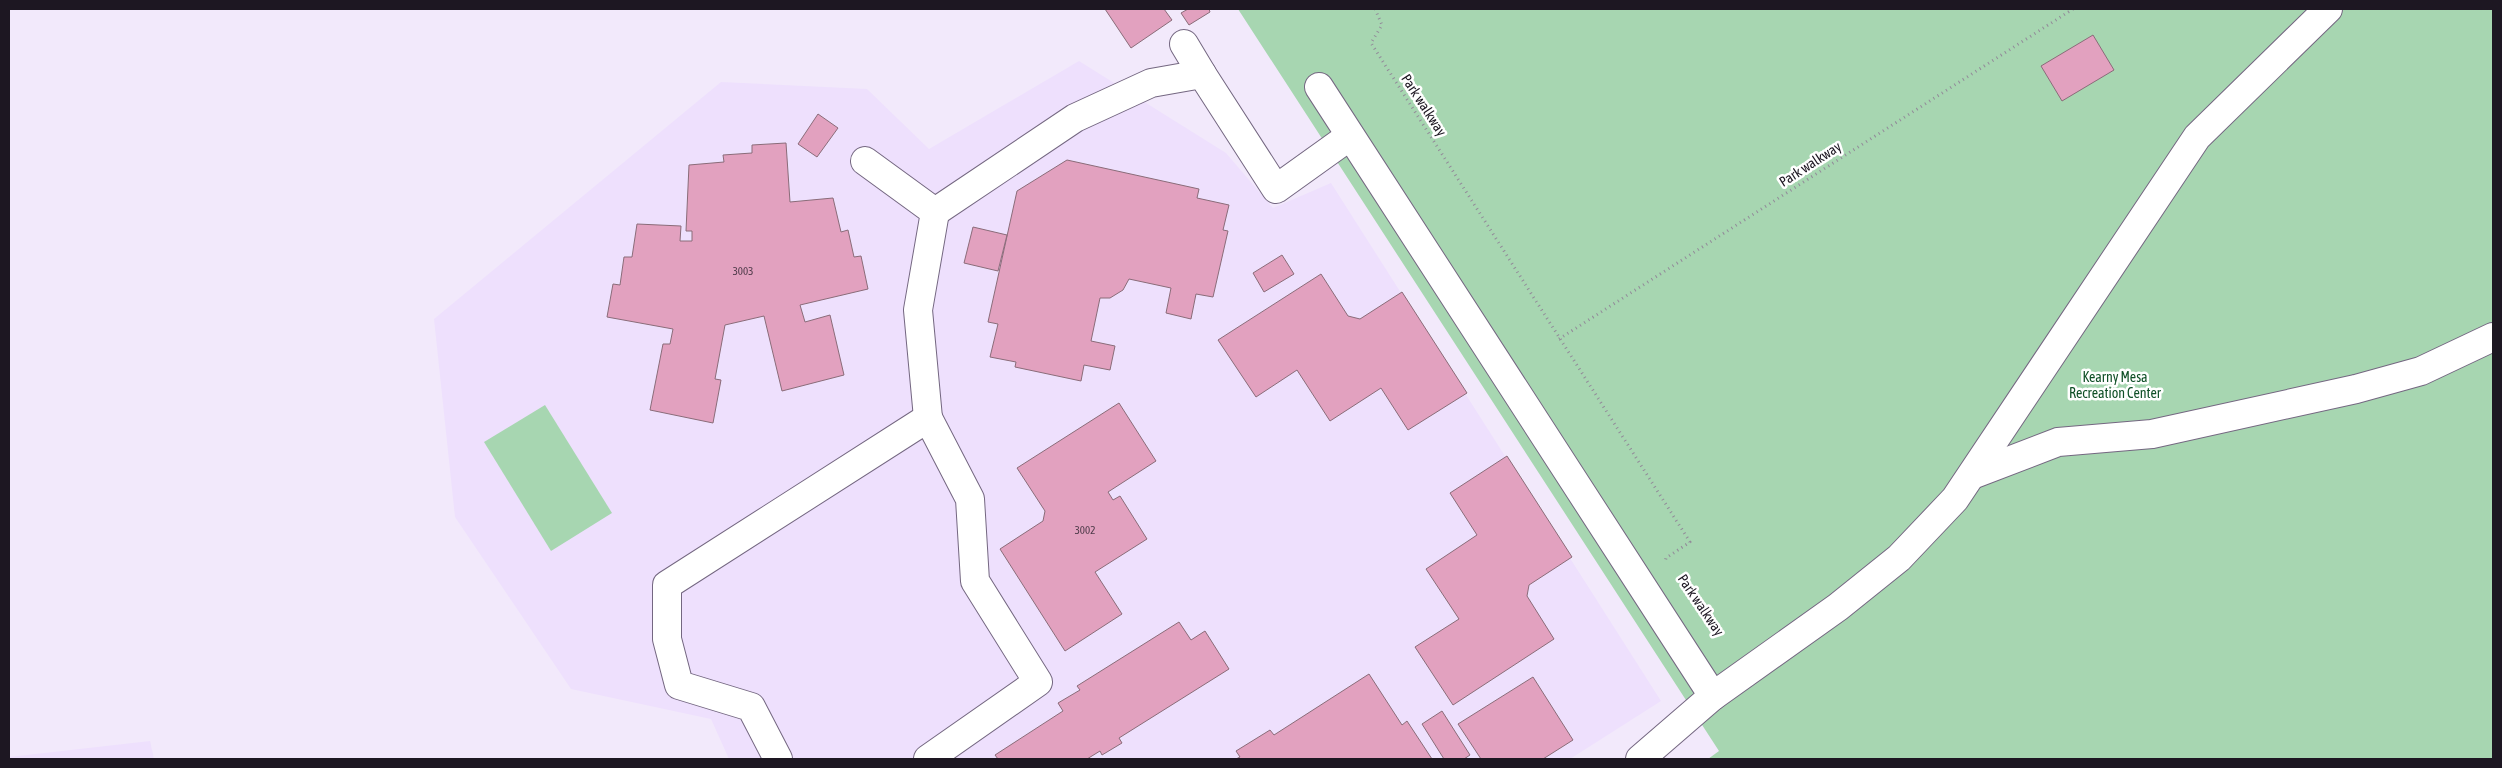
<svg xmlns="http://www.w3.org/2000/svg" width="2502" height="768" viewBox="0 0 2502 768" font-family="'Asap Condensed',sans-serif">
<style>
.built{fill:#eee0fd}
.green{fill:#a7d6b1}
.building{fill:#e2a1bf;stroke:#8a6c79}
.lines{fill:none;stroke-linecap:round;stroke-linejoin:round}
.minor-casing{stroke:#746781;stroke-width:30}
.path{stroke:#928a99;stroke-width:3;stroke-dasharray:1 4;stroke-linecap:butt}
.minor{stroke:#fff;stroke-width:28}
.labels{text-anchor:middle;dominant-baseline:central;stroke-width:5;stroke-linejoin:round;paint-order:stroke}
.number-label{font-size:11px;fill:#4e3a49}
.street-label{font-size:14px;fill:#1d1722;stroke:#fff}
.park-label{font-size:14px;fill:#105027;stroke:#fff}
</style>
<rect width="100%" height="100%" fill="#f2e9fb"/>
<g class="built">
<path d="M1079,61L1226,153L1273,208L1331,183L1661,701L1570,759H729L711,719L571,689L455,517L434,319L721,82L867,89L929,149Z"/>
<path d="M150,741L154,759H9V757Z"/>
</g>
<g class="green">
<path d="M1238,9H2493V759H1708L1719,751Z"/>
<path d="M545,405L612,513L551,551L484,442Z"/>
</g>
<g class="building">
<path d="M1105,9H1164L1172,20L1131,48Z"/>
<path d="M1188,9H1209L1210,12L1189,25L1181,13Z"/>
<path d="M2093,35L2114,70L2062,101L2041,66Z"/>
<path d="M818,114L838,128L817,157L798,144Z"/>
<path d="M786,143L790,202L833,198L841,232L848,230L854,257L861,256L868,289L800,305L805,322L830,315L844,375L782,391L764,316L725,325L715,379L721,380L713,423L650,410L663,344H670L673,329L607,317L613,284L620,285L624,257H632L637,224L681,226L680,241H692V231H686L689,165L724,162L723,155L752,153V145Z"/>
<path d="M1067,160L1199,189L1197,198L1229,205L1223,230L1228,231L1213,297L1196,294L1191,319L1166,313L1171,288L1129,279L1123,290L1110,298H1100L1091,341L1115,346L1110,370L1084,365L1081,381L1015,367L1016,362L990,357L998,324L988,322L1017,191Z"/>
<path d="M973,227L1007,235L998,271L964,263Z"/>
<path d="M1282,255L1294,274L1264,292L1253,273Z"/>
<path d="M1321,274L1348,316L1360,319L1402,292L1467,393L1408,430L1381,388L1330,421L1297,370L1256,397L1218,340Z"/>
<path d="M1119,403L1156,461L1108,492L1113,500L1120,496L1147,539L1095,572L1122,614L1065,651L1000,549L1043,521L1045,511L1017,468Z"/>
<path d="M1507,456L1572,557L1529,585L1527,596L1554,639L1453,705L1415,647L1459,619L1426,569L1477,535L1450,493Z"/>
<path d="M1179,622L1191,640L1205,631L1229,669L1119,738L1122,743L1102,755L1100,751L1087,759H998L995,755L1063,711L1058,703L1080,690L1077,686Z"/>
<path d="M1369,674L1402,725L1407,721L1432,759H1236L1240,757L1236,751L1270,730L1274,735Z"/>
<path d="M1533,677L1573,740L1543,759H1481L1458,724Z"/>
<path d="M1442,711L1470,755L1464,759H1444L1422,724Z"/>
</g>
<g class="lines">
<defs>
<g id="minor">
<path d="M1184,44L1202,74"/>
<path d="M1319,87L1713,696L1640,759"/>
<path d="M865,161L935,212L918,310L928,418"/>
<path d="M935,212L1075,118L1151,83L1202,74L1276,189L1350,136"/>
<path d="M1972,475L2058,442L2152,434L2356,389L2421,371L2493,337"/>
<path d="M1713,696L1838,607L1899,558L1955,499L2197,137L2328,9"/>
<path d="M778,759L751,707L679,685L667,639V585L928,418L970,499L975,581L1038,682L928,759"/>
</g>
</defs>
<use href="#minor" class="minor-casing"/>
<g class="path">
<path d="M1375,9L1382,25L1371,43L1690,542L1666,558L1665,562"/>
<path d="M1559,339L2073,9"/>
</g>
<use href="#minor" class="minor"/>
</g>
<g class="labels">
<g class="number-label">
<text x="743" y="271">3003</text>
<text x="1085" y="530">3002</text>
</g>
<g class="street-label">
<text transform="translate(1424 105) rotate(57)">Park walkway</text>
<text transform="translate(1810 164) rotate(-33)">Park walkway</text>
<text transform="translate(1701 605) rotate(56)">Park walkway</text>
</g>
<g class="park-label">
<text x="2115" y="377">Kearny Mesa<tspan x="2115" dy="16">Recreation Center</tspan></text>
</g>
</g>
<rect width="2502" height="768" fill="none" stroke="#1d1722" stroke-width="20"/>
</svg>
